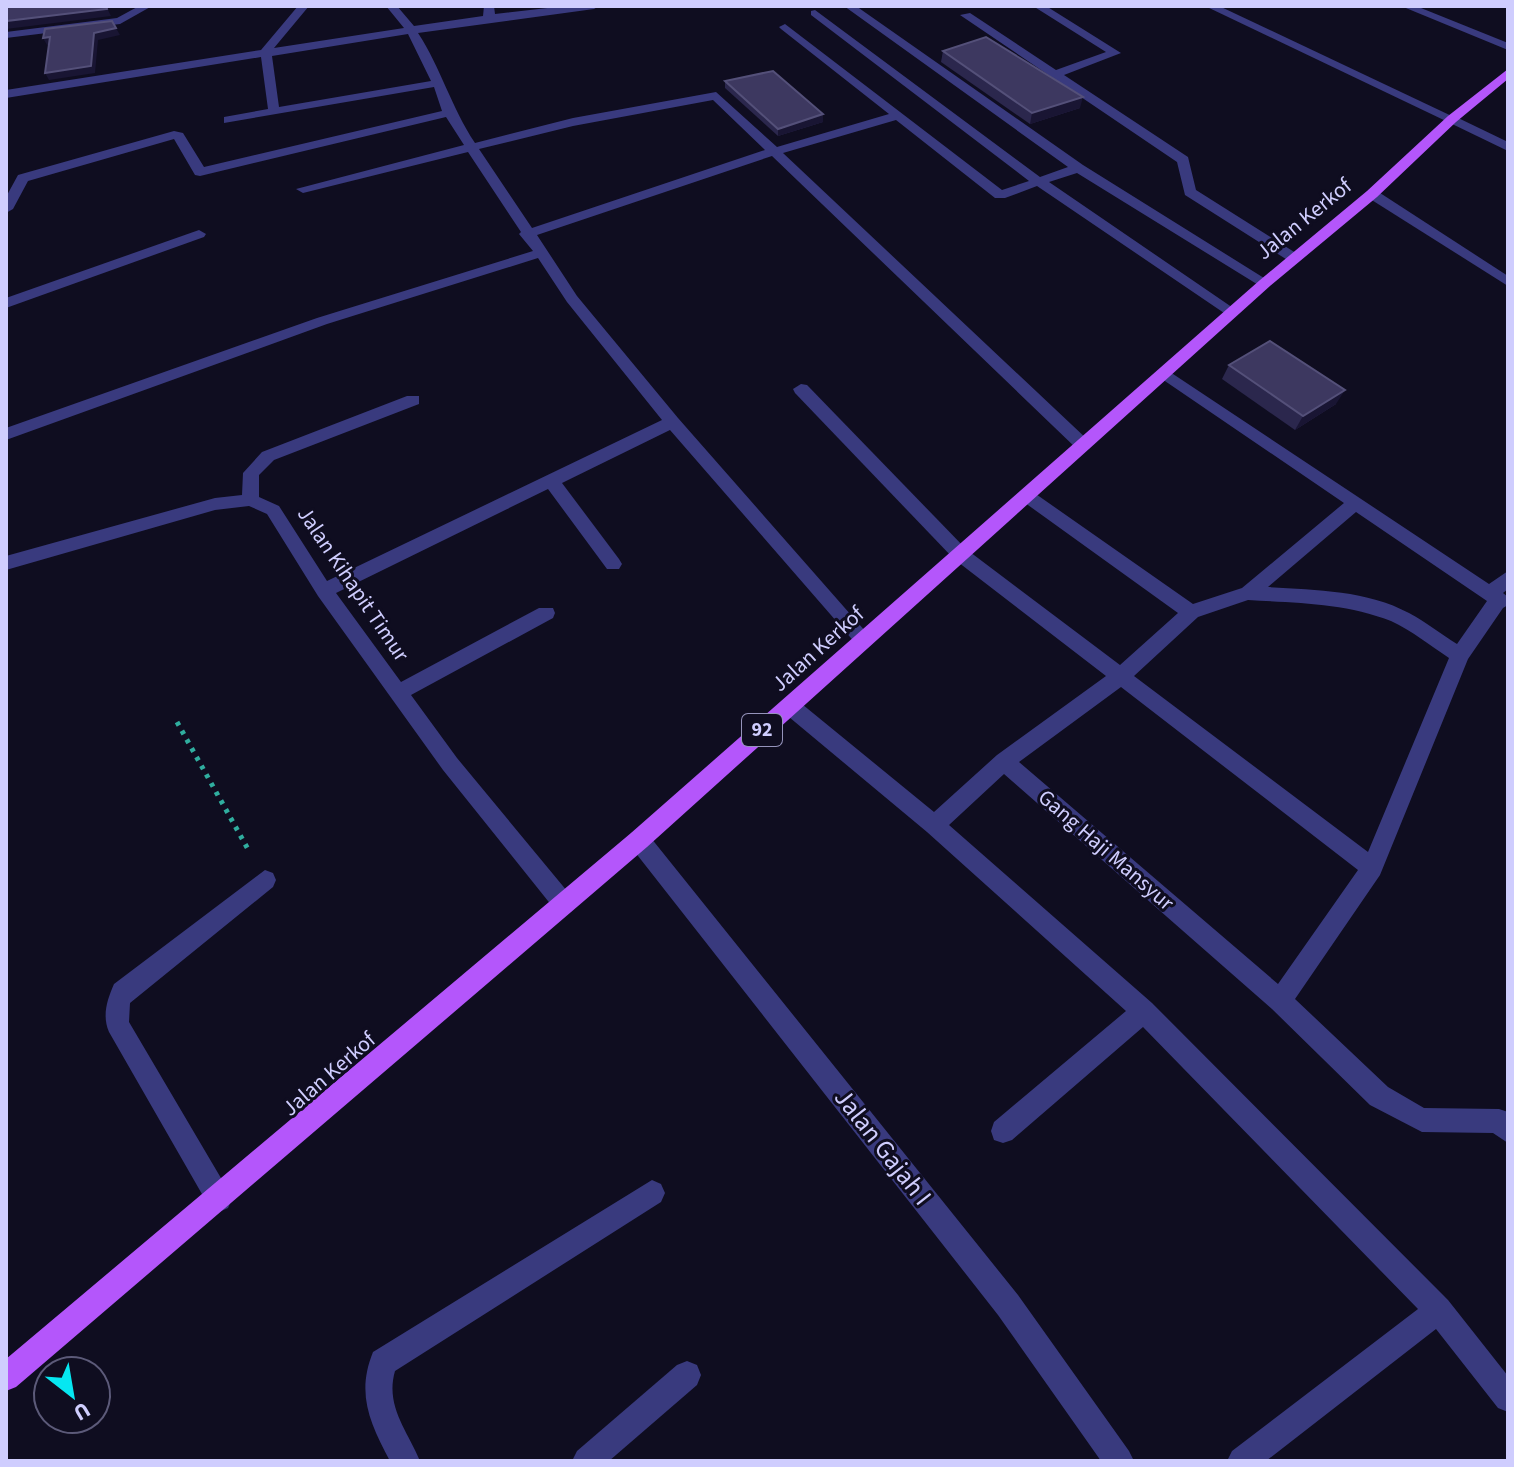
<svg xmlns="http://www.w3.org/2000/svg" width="1514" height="1467" viewBox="0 0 1514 1467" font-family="'Source Sans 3',sans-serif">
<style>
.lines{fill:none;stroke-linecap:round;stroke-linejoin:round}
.path{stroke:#30ae9f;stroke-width:5;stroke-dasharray:4 6;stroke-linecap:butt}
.service{fill:#393a7e;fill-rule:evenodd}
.minor{fill:#393a7e;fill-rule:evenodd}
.primary{fill:#b456fb;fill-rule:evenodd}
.wall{fill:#2b274d}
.shaded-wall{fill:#191533}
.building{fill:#3d3860;stroke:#545079;stroke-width:2}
.labels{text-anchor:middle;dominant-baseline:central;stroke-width:6;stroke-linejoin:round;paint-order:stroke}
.shield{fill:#0f0d20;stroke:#9593bb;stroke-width:2}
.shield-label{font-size:20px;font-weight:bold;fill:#cfcdfe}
.street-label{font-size:22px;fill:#cfcdfe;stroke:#0f0d20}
.near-street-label{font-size:26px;fill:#cfcdfe;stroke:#0f0d20}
</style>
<rect width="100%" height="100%" fill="#0f0d20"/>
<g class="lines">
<path class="path" d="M177,722L249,851"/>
<g class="service">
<path d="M1205,6H1219L1458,119L1448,122Z"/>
<path d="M801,384L807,385L966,549L969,554L966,559H954L795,393L793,389Z"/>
</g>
<g class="minor">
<path d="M139,6H152L120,24L6,38V32L117,18Z"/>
<path d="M298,6H309L274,48L404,28L386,6H397L414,26L483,16L484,6H494L495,14L565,6H599L594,9L418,33C441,68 451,107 475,143L573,118L716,92L777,147L889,114L781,29L779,27L785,24L1002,190L1029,181L811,15V11L815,10L1040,177L1068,167L844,6H856L1083,165L1272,283L1265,287L1260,286L1077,173L1049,182L1239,312L1232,317L1227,315L1037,186L1005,198H995L896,120L783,153L1089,441L1091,445L1089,449H1077L772,156L537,235L577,296L678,418L873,640L871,645H857L670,430L562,483L619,559L622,564L619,569H607L548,489L336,593L401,682L539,608H553L555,613L553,618L411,695L457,758L572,897L575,904L572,911L564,914L556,911L443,770L318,596L267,514L249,506L215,510L6,570V556L215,498L242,495L243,473L262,452L407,396H419V404L274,460L259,475V497L279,506L327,581L662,420L567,302L538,258L327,324L6,440V428L317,318L533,251L519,234L521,232L468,152L303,193L296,189L464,145L446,117L200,176L195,175L174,139L28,181L13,209L6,213V197L18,175L174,131L183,133L204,167L442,111L434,87L224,123V117L268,109L261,57L6,98V90L261,50ZM408,34L431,81L279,107L272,56ZM713,100L765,150L532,228L479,149L573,126Z"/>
<path d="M1033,6H1046L1121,53L1064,75L1188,157L1196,190L1299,255V261H1289L1185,195L1177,162L960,15L970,13L1056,70L1106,52Z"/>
<path d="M1401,6H1416L1508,43V50Z"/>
<path d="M1452,115L1508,142V151L1448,122L1446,119Z"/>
<path d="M1367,191H1377L1508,276V286L1367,197Z"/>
<path d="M199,230L206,234L204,237L6,308V298Z"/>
<path d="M1164,368L1489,584L1508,571V589L1503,593L1508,597V605L1503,608L1468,659L1380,875L1295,999L1388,1087L1424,1108L1499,1109L1508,1112V1143L1493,1133L1422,1132L1370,1105L1272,1009L1004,774L949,825L1152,1003L1448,1300L1508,1376V1412L1498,1408L1436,1329L1266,1461H1227L1232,1451L1418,1309L1143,1027L1012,1140L1003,1143L994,1140L991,1131L994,1122L1126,1011L927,832L783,712L780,706L783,700L790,698L797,700L934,812L997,755L1106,676L954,559L951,554L954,549H966L1120,665L1178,613L1021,500L1018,496L1021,492H1033L1193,604L1242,588L1344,503L1159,377L1156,373ZM1356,512L1487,601L1457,644C1441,634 1426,622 1409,613C1367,590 1315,590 1268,587ZM1248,600C1297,603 1345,603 1391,621C1411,630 1431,646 1449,658L1368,852L1134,676L1198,617ZM1121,687L1358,870L1278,984L1019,762Z"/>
<path d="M639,830L647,833L1018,1295L1129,1451L1134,1461H1101L998,1315L631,847L628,840L631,833Z"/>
<path d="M265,870L273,873L276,880L273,887L130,1003L129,1022L228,1190L232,1199L228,1208L219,1212L210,1208L109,1032C102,1016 107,1000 114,984Z"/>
<path d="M652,1180L661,1184L665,1193L661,1202L395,1371C385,1406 407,1430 420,1461H390C370,1423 356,1394 373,1352Z"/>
<path d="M687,1361L697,1365L701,1375L697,1385L609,1461H572L577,1451L677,1365Z"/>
</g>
<path class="primary" d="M1508,69V79L1456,122L1377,197L1270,286L647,847L16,1387L6,1391V1359L631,833L1260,280L1367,191L1448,116Z"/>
</g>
<g class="wall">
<path d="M943,51L1080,108L1030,124L941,62Z"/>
<path d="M725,81L823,122L778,136L725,88Z"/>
<path d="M1229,365L1336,404L1295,430L1222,379Z"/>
</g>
<g class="shaded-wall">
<path d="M106,6L111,16L6,29V21Z"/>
<path d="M116,28L120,35L98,40L95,73L49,80L45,73L94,33Z"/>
<path d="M50,37L54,44L47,45L43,38Z"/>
<path d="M1083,97L1080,108L1030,124L1032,113Z"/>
<path d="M823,114V122L778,136V129Z"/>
<path d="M1345,390L1336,404L1295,430L1303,416Z"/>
</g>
<g class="building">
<path d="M6,6H106L107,9L6,21Z"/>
<path d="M112,21L116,28L94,33L91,66L45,73L50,37L43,38L45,29Z"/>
<path d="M986,37L1083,97L1032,113L943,51Z"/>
<path d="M773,71L823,114L778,129L725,81Z"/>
<path d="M1270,341L1345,390L1303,416L1229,365Z"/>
</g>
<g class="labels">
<rect class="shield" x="742" y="714" width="40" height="32" rx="6"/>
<g class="shield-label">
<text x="762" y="730">92</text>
</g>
<g class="street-label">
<text transform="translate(1304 219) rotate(-39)">Jalan Kerkof</text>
<text transform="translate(353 584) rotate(56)">Jalan Kihapit Timur</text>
<text transform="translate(818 649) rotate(-42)">Jalan Kerkof</text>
<text transform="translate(1106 850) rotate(41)">Gang Haji Mansyur</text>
<text transform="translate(329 1074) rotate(-41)">Jalan Kerkof</text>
</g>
<g class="near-street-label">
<text transform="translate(883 1147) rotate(52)">Jalan Gajah I</text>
</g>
</g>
<rect width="1514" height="1467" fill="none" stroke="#cfcdfe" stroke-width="16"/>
<g transform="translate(72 1395) rotate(149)"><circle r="38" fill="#0f0d20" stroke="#5c5a79" stroke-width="2"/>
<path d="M0-6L14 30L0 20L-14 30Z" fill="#06e7f1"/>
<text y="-12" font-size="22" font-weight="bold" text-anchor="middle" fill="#cfcdfe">U</text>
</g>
</svg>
